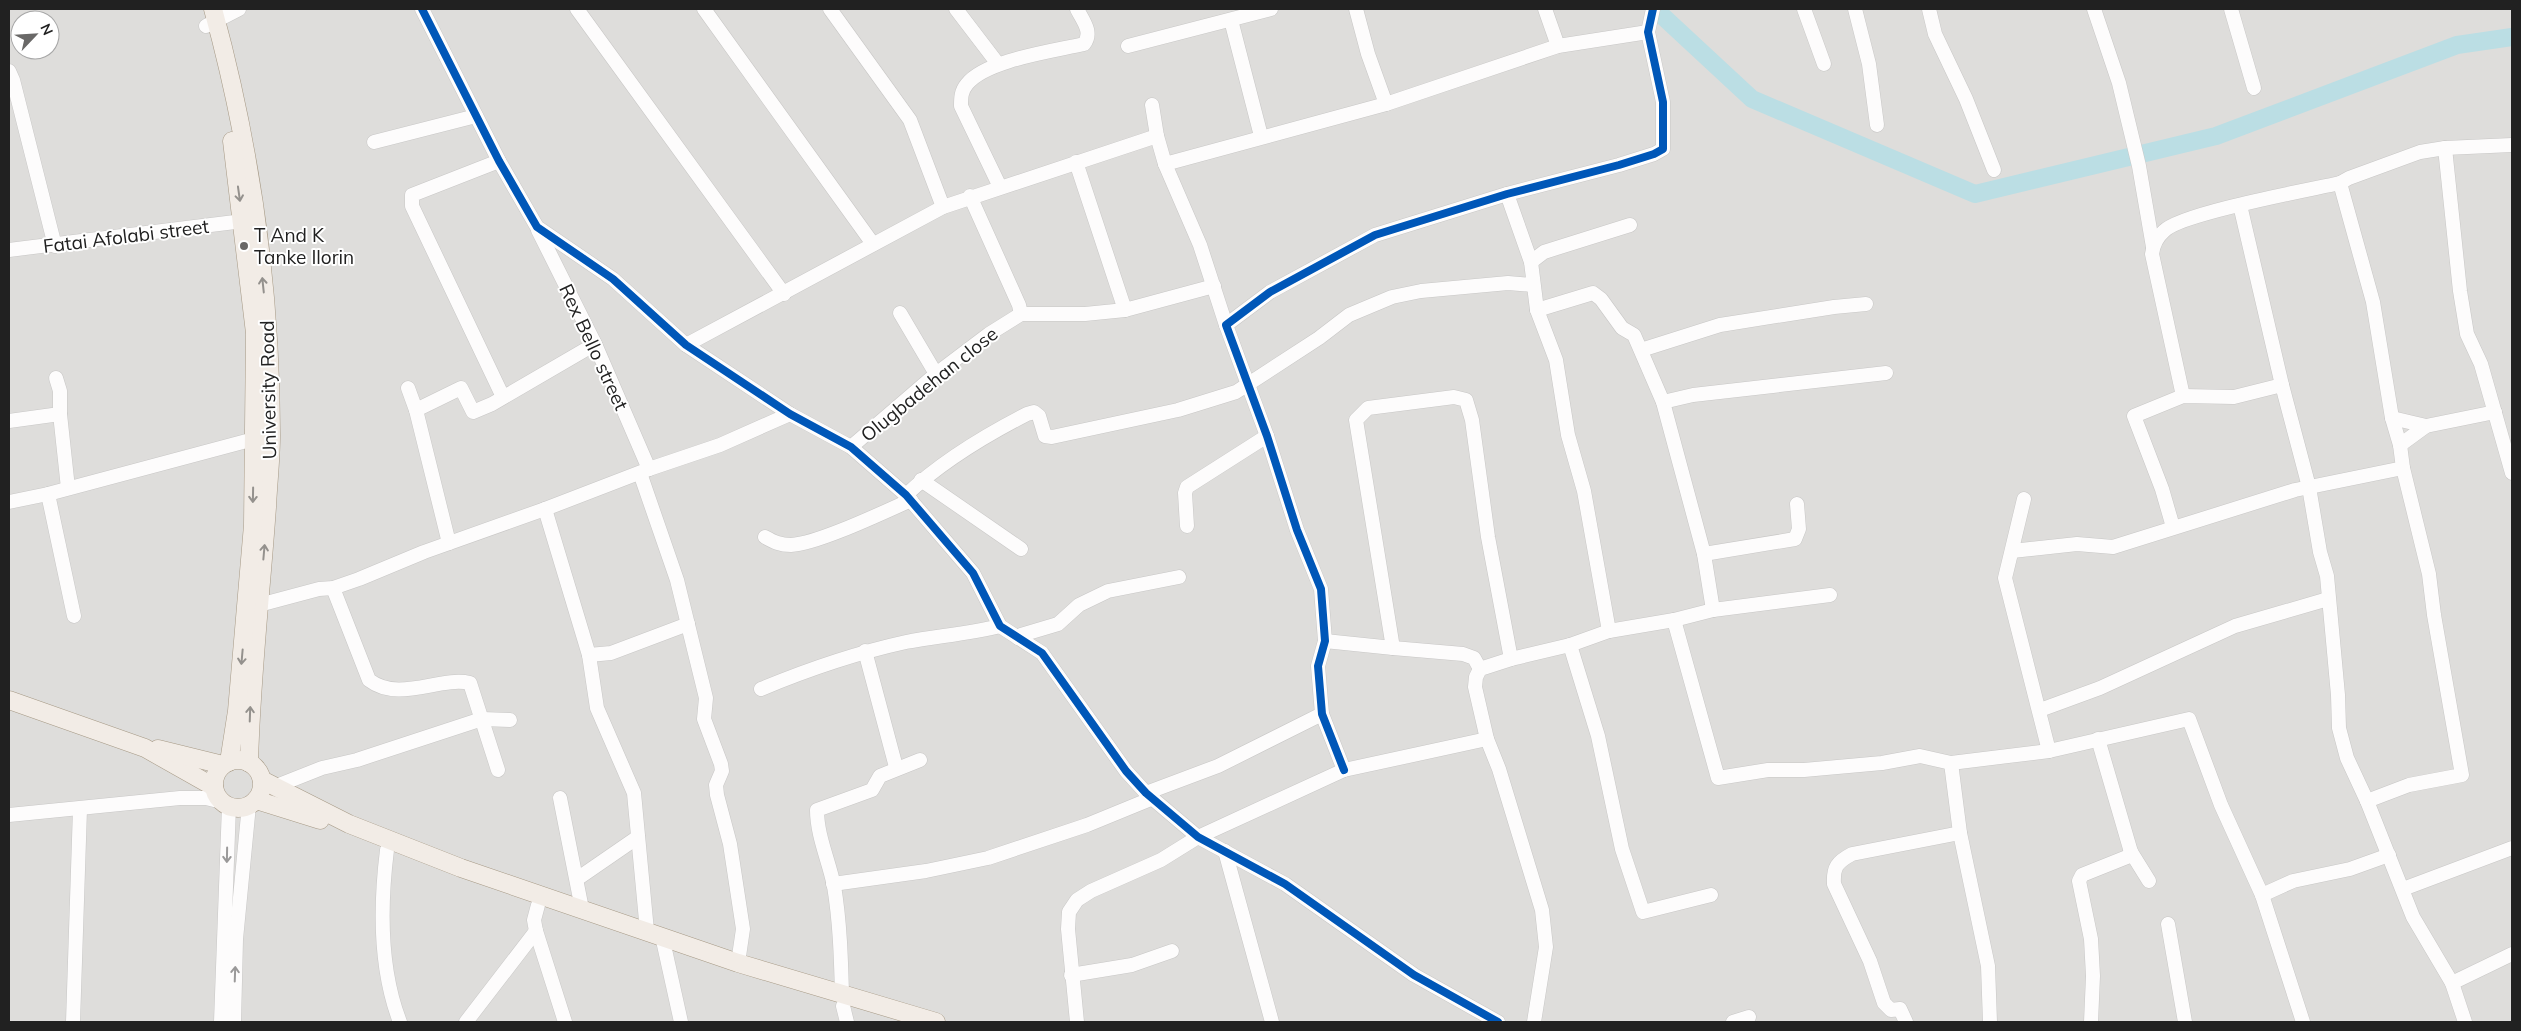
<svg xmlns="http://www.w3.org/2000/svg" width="2521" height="1031" viewBox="0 0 2521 1031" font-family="Mulish,sans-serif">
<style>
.residential{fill:#dedddb;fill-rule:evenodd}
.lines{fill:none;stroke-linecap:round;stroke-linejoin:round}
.river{stroke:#bbdee4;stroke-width:18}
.minor-casing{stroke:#c8c7c6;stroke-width:15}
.major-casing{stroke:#a69985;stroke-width:19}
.minor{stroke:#fdfcfc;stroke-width:14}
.major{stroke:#f2ece6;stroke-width:18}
.cycleway-casing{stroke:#fff;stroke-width:11}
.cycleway{stroke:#0057b8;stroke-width:8}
.oneway{stroke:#94918d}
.oneway2{stroke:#9a9999}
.poi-dot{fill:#696867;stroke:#fff;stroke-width:2}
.labels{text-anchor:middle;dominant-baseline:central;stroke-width:4;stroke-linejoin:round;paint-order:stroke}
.poi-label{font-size:19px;fill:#212121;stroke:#fff;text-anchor:start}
.street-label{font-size:19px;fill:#212121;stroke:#fff}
</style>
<rect width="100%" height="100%" fill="#efedea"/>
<path class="residential" d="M9,9H2512V1022H9ZM20,20H50V50H20Z"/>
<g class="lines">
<path class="river" d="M1655,9L1752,99L1975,194L2216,136L2457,45L2512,37"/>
<defs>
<g id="minor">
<path d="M422,9L499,161L537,227L613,279L686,345L790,414L851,447L906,495L973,573L1000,626L1042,653L1126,771L1146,793L1198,837L1285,884L1414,975L1498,1022"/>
<path d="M577,9L784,294"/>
<path d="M704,9L873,244"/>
<path d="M830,9L910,120L943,207"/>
<path d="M956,9L998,64"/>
<path d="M1356,9L1368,54L1386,104"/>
<path d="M1545,9L1558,46"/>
<path d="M1804,9L1824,64"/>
<path d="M1855,9L1869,64L1877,125"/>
<path d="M1929,9L1935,34L1966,99L1994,170"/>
<path d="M2094,9L2119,83L2139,166L2153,247"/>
<path d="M2231,9L2254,88"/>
<path d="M1231,20L1261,136"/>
<path d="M206,26L239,9"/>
<path d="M1128,46L1271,9"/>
<path d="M9,71L13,80L55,246"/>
<path d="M1152,105L1157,136L1165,164L1200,245L1226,325"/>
<path d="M374,142L476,116"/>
<path d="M2445,148L2460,291L2467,334L2481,364L2512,473"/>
<path d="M499,161L412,195V206L503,397"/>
<path d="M1076,162L1125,310L1214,286"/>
<path d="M1165,164L1386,104L1558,46L1648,32"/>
<path d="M2340,183L2373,302L2392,418L2400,445L2403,468L2429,574L2434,615L2462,775L2409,785L2367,801"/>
<path d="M1000,187L961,106C961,98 961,91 967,84C986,60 1054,51 1084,44C1093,32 1083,21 1077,9"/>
<path d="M1507,194L1531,262L1537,310L1556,360L1568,435L1584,491L1609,631"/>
<path d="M970,196L1019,305L1021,314"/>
<path d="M2240,205L2282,385L2309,487L2320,552L2327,576L2338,695L2339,728L2347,758L2367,801L2413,917L2452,983L2465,1022"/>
<path d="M538,230L595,344L649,469"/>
<path d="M9,250L243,221"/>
<path d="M1531,262L1544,252L1630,225"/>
<path d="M1537,310L1593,293L1601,299L1622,328L1634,335L1663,402L1704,554L1713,610"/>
<path d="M900,313L936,374"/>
<path d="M686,345L943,207L1157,136"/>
<path d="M1641,350L1720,325L1834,307L1866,304"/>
<path d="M56,378L60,391V414L68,488"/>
<path d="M408,388L416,410L449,543"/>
<path d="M2183,396L2152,254C2153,246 2157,237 2164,231C2181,213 2309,190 2340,183L2349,178L2420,152L2445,148L2512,145"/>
<path d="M1663,402L1693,395L1886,373"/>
<path d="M416,410L461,388L473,412L492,404L595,344"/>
<path d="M2392,418L2426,426L2495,412"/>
<path d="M9,421L60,414"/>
<path d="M2400,445L2426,426"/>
<path d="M851,447L936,374L989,334L1021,314H1085L1125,310"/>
<path d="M640,473L677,580L706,698L704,719L721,764L722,771L716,785L717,795L730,844L743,929L738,963"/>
<path d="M921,480L1021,549"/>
<path d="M48,494L74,616"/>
<path d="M906,495C942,461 984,436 1027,414L1034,412L1039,416L1045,436L1052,437L1178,410L1236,392L1319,338L1349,315L1392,297L1421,291L1508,283L1533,285"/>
<path d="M2024,499L2005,578L2049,751"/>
<path d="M9,502L48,494L254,439"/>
<path d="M545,509L589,655L611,653L688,624"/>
<path d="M1187,526L1185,493L1187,487L1267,436"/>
<path d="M2173,527L2162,489L2134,416L2183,396L2234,397L2282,385"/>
<path d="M765,537C774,542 780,545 791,545C817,544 884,512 911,500"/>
<path d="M2012,551L2077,544L2113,547L2295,490L2403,468"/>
<path d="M1704,554L1795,539L1799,529L1797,504"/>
<path d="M333,588L369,680C399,703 440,676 470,683L498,770"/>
<path d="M259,605L319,589L333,588L359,579L424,552L545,509L649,469L720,445L790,414"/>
<path d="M1674,620L1718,778L1768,770H1804L1882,763L1920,756L1951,763L2049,751L2189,719L2221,805L2262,895L2303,1022"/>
<path d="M1018,638L1021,635L1058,624L1079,605L1108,591L1179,577"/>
<path d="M1325,641L1393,648L1356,420L1368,408L1454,397L1466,400L1472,420L1488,537L1511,659"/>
<path d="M1570,645L1598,736L1622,849L1643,912L1711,895"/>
<path d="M1393,648L1463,654L1474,658L1480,669"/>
<path d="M865,651L896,767"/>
<path d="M589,655L597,708L634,793L647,931"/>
<path d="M761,689C809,669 856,653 906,642C937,636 969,634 1000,626"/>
<path d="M2040,710L2100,688L2235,626L2328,599"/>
<path d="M2098,739L2131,852L2149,881"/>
<path d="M1951,763L1960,833L1988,966L1990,1022"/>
<path d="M1344,770L1322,714L1318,666L1325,641L1321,589L1297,530L1267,436L1226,325L1270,292L1375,235L1507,194L1619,165L1654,154L1663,149V102L1648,32L1653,9"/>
<path d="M274,787L322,768L357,760L482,719L510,720"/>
<path d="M1146,793L1218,766L1322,714"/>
<path d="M560,798L582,909"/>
<path d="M9,815L180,798H206L222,802"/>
<path d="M387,850C380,906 379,968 400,1022"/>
<path d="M1225,851L1272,1022"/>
<path d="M577,879L638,837"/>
<path d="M833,884L926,871L988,858L1087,825L1153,798"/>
<path d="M2403,889L2512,848"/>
<path d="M2262,895L2293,881L2350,869L2389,855"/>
<path d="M538,905L534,920L536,931L565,1022"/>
<path d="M2168,924L2185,1022"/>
<path d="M662,936L681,1022"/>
<path d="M1071,975L1132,965L1172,951"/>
<path d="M2452,983L2512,954"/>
<path d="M842,994C841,958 840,922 834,886C829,861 817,836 817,810L872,790L880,776L920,760"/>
<path d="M843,1006L847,1022"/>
<path d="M73,1022L80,809"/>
<path d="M221,1022L229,806"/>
<path d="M234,1022L236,939L249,805"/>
<path d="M466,1022L536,931"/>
<path d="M1077,1022L1068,929L1069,912L1077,900L1091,891L1161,860L1198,837L1344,770L1487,739"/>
<path d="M1534,1022L1546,947L1542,910L1499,769L1487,739L1475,687L1476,677L1480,669L1511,659L1570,645L1609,631L1674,620L1713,610L1830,595"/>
<path d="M1733,1022L1749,1017"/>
<path d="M1906,1022L1900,1009L1891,1010L1884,1003L1870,961L1834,884C1833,867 1837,862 1852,854L1960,833"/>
<path d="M2091,1022L2093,976L2091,939L2079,881L2082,875L2127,857L2131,852"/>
</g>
<g id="major">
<path d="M213,9C251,148 271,291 271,435C271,459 268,484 267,507C261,593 251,677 249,763"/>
<path d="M9,700L145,748L214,787"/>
<path d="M158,749L223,765"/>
<circle cx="238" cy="784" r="24"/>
<path d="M229,762L237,711L253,525L255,333L232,141"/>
<path d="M262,780L349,824L461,868L738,963L936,1022"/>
<path d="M256,800L320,820"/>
</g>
</defs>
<use href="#minor" class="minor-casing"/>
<use href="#major" class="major-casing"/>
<use href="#minor" class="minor"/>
<use href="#major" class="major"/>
<defs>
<g id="cycleway">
<path d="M422,9L499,161L537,227L613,279L686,345L790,414L851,447L906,495L973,573L1000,626L1042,653L1126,771L1146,793L1198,837L1285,884L1414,975L1498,1022"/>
<path d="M1344,770L1322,714L1318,666L1325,641L1321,589L1297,530L1267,436L1226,325L1270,292L1375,235L1507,194L1619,165L1654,154L1663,149V102L1648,32L1653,9"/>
</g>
</defs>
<use href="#cycleway" class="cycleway-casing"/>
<use href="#cycleway" class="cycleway"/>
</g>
<defs><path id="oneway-shaft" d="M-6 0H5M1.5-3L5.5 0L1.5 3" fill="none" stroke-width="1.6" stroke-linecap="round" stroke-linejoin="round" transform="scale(1.25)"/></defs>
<g class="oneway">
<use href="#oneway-shaft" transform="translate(239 194) rotate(82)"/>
<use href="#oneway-shaft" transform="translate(263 285) rotate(-96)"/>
<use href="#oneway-shaft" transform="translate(253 495) rotate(91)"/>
<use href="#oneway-shaft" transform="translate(264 552) rotate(-85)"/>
<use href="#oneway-shaft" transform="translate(242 657) rotate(95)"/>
<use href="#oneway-shaft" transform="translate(250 714) rotate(-88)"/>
</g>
<g class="oneway2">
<use href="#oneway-shaft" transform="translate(227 855) rotate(91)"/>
<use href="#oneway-shaft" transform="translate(235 974) rotate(-88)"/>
</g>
<circle class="poi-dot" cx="244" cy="246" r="5"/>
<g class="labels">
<g class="poi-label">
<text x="254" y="235">T And K<tspan x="254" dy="22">Tanke Ilorin</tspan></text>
</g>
<g class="street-label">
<text transform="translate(126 236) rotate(-7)">Fatai Afolabi street</text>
<text transform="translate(594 347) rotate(65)">Rex Bello street</text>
<text transform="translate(929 384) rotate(-39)">Olugbadehan close</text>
<text transform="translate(268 390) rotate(-91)">University Road</text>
</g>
</g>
<rect width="2521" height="1031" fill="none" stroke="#212121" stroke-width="20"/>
<g transform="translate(35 35) rotate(65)"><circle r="24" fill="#ffffff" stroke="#a6a6a6"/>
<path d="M0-4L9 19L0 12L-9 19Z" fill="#696867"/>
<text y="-8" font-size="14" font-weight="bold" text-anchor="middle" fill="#212121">N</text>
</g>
</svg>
